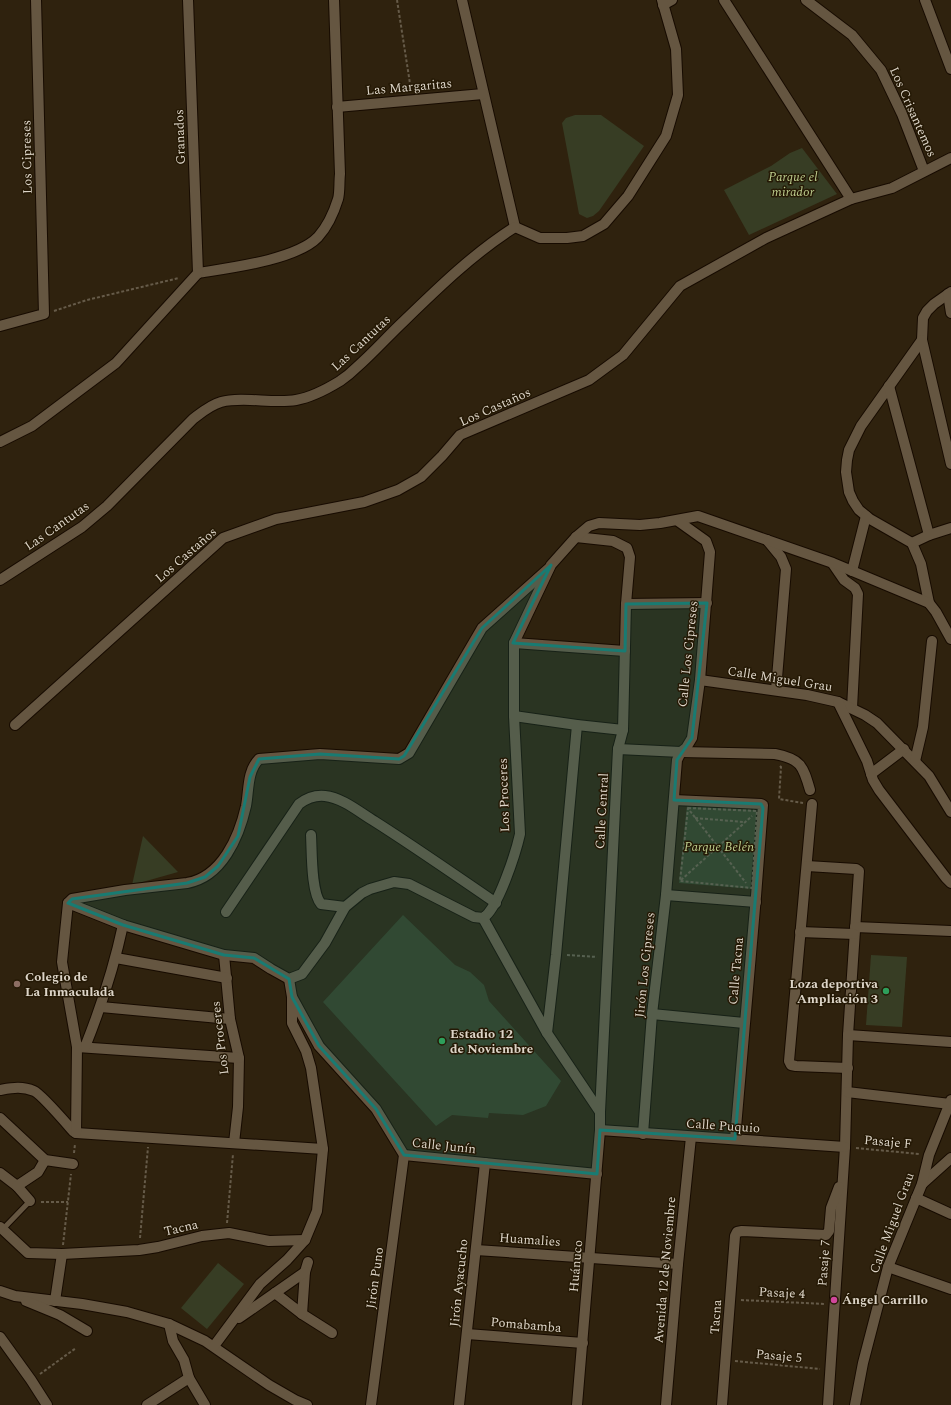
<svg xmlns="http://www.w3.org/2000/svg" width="951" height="1405" viewBox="0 0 951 1405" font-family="Spectral,serif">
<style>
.green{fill:#373d24}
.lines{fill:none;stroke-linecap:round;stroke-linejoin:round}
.service-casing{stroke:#170b00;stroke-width:7}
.minor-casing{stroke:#170b00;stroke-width:12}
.path{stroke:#665b49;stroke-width:2;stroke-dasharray:3 2;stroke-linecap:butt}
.service{stroke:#655641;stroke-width:5}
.minor{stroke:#655641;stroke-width:10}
.marked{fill:#197b72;fill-opacity:0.2;stroke:#197b72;stroke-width:3;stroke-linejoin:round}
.education-dot{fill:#8d6e63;stroke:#251905;stroke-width:1.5}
.leisure-dot{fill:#2e9e5b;stroke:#251905;stroke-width:1.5}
.hotel-dot{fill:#d1479c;stroke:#251905;stroke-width:1.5}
.labels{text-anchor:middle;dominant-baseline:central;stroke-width:3;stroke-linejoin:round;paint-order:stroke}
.street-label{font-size:13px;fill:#ddd5c8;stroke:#251905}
.park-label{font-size:13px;font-style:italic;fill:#bccc8d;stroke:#251905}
.poi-label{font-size:13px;font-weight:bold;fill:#ddd5c8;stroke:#251905;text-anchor:start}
</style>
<rect width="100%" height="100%" fill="#2f220e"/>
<g class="green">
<path d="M575,115H601L644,146L599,211L593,216L587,218L579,214L562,123L566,118Z"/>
<path d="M802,148L837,194L749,235L724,190L771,166L790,153Z"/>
<path d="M687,805L759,810L754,889L679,883Z"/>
<path d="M143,836L178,872L132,885Z"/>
<path d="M403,915L455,965L470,972L484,985L489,1001L561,1081L546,1106L523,1115L489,1113L488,1118L452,1115L436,1126L323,1002Z"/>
<path d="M871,955L907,957L902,1027L866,1025Z"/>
<path d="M218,1263L244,1284L207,1329L181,1308Z"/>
</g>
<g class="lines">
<defs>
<path id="service" d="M3,1229L30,1201"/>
<g id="minor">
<path d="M188,0L198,273"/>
<path d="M462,0L515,227"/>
<path d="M724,0L851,199"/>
<path d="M806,0L852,35L881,70L902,114L924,171"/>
<path d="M925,0L951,69"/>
<path d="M663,5L672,0"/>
<path d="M337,107L483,94"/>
<path d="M515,227L540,238H567L583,236L604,224L628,196L666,136L678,95L676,49L662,0"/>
<path d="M198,273C229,268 296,260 318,237C327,227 334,212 338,199C340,192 339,182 340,174L334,0"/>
<path d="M951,292L934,304L927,311L923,318L922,340L951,464"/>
<path d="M948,294L951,313"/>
<path d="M0,326L44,314L36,0"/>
<path d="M922,340L861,426L849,450L847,460L846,472L849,492L853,501L859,510L870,519L912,543L921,564L929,603"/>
<path d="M889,386L929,535"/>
<path d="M0,442L32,426L116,363L198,273"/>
<path d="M576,537L613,541L627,548L630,557L626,604L623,730L618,749L600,1112V1130L577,1405"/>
<path d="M767,540L781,557L786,569L776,690"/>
<path d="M912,543L929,535L951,528"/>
<path d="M833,564L844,580L855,588L858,594L852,708"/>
<path d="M852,571L866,516"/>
<path d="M0,580L82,527L107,506L193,419C201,413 210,405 221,402C243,396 273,404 296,400C313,397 327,389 340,381C346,377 352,372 357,367C373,353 388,336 404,321C439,287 474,253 515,227"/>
<path d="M626,604L707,603"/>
<path d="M514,643L625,651"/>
<path d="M700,680L807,695L838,702L865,715L877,723L929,776L951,812"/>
<path d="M838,702L867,761L873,780L879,790L946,878L951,883"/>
<path d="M514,716L577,725L623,730"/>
<path d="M15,725L223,538L276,519L364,502L398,490L421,477L442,456L460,435L589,380L623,355L680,286L766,238L851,199L892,188L951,158"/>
<path d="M618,749L681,752L775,754C801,759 803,766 810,790"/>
<path d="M915,761L923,727L932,641"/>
<path d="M871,774L904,749"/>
<path d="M674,800L761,804L763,805L756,896L735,1139"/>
<path d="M812,804L789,1061L791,1065L796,1066L848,1068"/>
<path d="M311,835C312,852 311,892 321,904L345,907"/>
<path d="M807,866L856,869L859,871L848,1035L845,1147L828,1405"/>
<path d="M666,895L756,902"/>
<path d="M68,903L123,925L224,955L254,958L271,969L289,979L302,974L325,943L345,907L362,893L370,889L394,882L409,884L474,917L483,918C498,909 516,852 520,834L514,716V643L551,565L576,537L589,526L599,523L640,525L660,523L698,516L833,563L929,603L936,612L951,639"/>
<path d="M226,912L299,804C307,798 316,795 325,796C343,798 359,812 374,821C415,847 455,875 496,903"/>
<path d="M483,918L547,1033L600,1112"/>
<path d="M855,927L951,931"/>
<path d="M800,932L854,934"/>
<path d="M224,955L230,1019L239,1058L238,1107L234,1143"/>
<path d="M116,958L227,978"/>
<path d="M289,979L292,997L319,1046L376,1109L404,1155"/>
<path d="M101,1007L230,1019"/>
<path d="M652,1014L744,1023"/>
<path d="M547,1033L556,955L577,725"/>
<path d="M848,1035L951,1042"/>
<path d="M77,1047L239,1058"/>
<path d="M85,1047C101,1007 114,967 123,925"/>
<path d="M0,1090C12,1088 22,1086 34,1091C41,1094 66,1123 73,1131L76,1133L323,1149"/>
<path d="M847,1092L950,1104"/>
<path d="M0,1118L45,1160L73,1164"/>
<path d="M600,1130L845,1147"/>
<path d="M76,1133L77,1047L62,962L68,903L72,899L125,890L187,883C222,877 239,837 246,806C249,790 247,771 259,759L320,754L399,759L409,753L482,628L548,569"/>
<path d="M643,1134L652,1014L666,895L677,760L681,752L686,748L692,738L700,680L710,552L706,541L678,521"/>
<path d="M404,1155L597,1174"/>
<path d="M0,1173L17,1186L30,1201"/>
<path d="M922,1184L951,1158"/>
<path d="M17,1186L38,1172L45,1160"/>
<path d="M916,1198L951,1214"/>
<path d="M0,1227L28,1253L62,1254L139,1250L158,1247L202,1236L229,1233L269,1241L305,1240"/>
<path d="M476,1250L678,1264"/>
<path d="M888,1267L951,1289"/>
<path d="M0,1291L15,1296L82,1304L127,1312L169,1324L205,1341L269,1385L295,1400L307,1405"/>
<path d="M275,1293L302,1314L332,1333"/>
<path d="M26,1301L60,1315L87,1331"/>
<path d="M55,1301L62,1254"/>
<path d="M302,1314L305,1272L308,1262"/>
<path d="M239,1318L305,1272"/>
<path d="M169,1324L173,1341L184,1360L189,1378L205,1405"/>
<path d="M467,1334L583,1343"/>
<path d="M0,1337L31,1380L47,1405"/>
<path d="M214,1346L260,1284L287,1260L305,1240L317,1211L323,1149L311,1068L306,1051L292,1023V997"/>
<path d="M147,1405L189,1378"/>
<path d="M371,1405L404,1155"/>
<path d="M459,1405L485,1163"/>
<path d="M666,1405L678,1264L691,1137"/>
<path d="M722,1405L735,1236L737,1232L742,1231L826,1235L829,1231L831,1208L839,1187"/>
<path d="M855,1405L863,1363L888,1267L922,1184L929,1155L951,1100"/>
</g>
</defs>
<use href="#service" class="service-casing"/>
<use href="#minor" class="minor-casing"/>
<g class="path">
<path d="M397,0L411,90"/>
<path d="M54,311L87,300L179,278"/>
<path d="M780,766L781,767L779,799L803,803"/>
<path d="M688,808L757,811L752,888L680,881Z"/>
<path d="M690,811L746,883"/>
<path d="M695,818L744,822"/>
<path d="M681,880L752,816"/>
<path d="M567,955L597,957"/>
<path d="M856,1148L919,1154"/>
<path d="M74,1153L75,1144"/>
<path d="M41,1202H68"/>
<path d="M227,1223L233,1154"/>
<path d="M140,1238L148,1147"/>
<path d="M63,1245L71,1174"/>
<path d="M741,1300L825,1304"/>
<path d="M735,1361L820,1369"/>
<path d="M40,1374L76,1348"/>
</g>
<use href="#service" class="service"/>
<use href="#minor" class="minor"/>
</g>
<path class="marked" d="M551,565L513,643L625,651L626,604L707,603L692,738L677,760L674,800L761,804L763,808L735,1139L600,1130L597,1174L404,1155L376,1109L319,1046L292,997L289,979L254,958L224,955L123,925L68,903L72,899L187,883L205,877L218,866L238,836L250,777L259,759L320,754L399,759L404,756L482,628Z"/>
<circle class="education-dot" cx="17" cy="984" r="4"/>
<g class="leisure-dot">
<circle cx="886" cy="991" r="4"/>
<circle cx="442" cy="1041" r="4"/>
</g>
<circle class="hotel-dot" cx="834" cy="1300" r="4"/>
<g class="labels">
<g class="street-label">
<text transform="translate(409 87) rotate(-5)">Las Margaritas</text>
<text transform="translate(913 112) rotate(66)">Los Crisantemos</text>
<text transform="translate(180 137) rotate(-92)">Granados</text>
<text transform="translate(27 157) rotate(-91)">Los Cipreses</text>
<text transform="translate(361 343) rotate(-43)">Las Cantutas</text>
<text transform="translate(495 407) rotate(-24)">Los Castaños</text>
<text transform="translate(57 526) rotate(-35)">Las Cantutas</text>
<text transform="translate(186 555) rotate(-41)">Los Castaños</text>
<text transform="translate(688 654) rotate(-84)">Calle Los Cipreses</text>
<text transform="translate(780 679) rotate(9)">Calle Miguel Grau</text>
<text transform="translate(504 795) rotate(-92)">Los Proceres</text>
<text transform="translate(602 811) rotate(-87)">Calle Central</text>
<text transform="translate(645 965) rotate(-84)">Jirón Los Cipreses</text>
<text transform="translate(736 971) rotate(-85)">Calle Tacna</text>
<text transform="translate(220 1038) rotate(-97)">Los Proceres</text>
<text transform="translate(723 1126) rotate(4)">Calle Puquio</text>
<text transform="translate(888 1142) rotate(5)">Pasaje F</text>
<text transform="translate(444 1146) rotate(6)">Calle Junín</text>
<text transform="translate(892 1223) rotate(-70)">Calle Miguel Grau</text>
<text transform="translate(181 1228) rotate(-13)">Tacna</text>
<text transform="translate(530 1240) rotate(4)">Huamalies</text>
<text transform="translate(824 1263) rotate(-86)">Pasaje 7</text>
<text transform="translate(576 1266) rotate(-85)">Huánuco</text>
<text transform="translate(665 1270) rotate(-85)">Avenida 12 de Noviembre</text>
<text transform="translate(375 1278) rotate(-82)">Jirón Puno</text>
<text transform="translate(459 1283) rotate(-84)">Jirón Ayacucho</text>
<text transform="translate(782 1293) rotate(3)">Pasaje 4</text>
<text transform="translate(716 1317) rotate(-86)">Tacna</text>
<text transform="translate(526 1325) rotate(5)">Pomabamba</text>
<text transform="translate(779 1356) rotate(5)">Pasaje 5</text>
</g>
<g class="park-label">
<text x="793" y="177">Parque el<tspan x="793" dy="15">mirador</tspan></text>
<text x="719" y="847">Parque Belén</text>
</g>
<g class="poi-label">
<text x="25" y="977">Colegio de<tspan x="25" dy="15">La Inmaculada</tspan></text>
<text x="878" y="984" text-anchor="end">Loza deportiva<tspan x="878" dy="15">Ampliación 3</tspan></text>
<text x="450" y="1034">Estadio 12<tspan x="450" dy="15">de Noviembre</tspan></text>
<text x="842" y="1300">Ángel Carrillo</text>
</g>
</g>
</svg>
